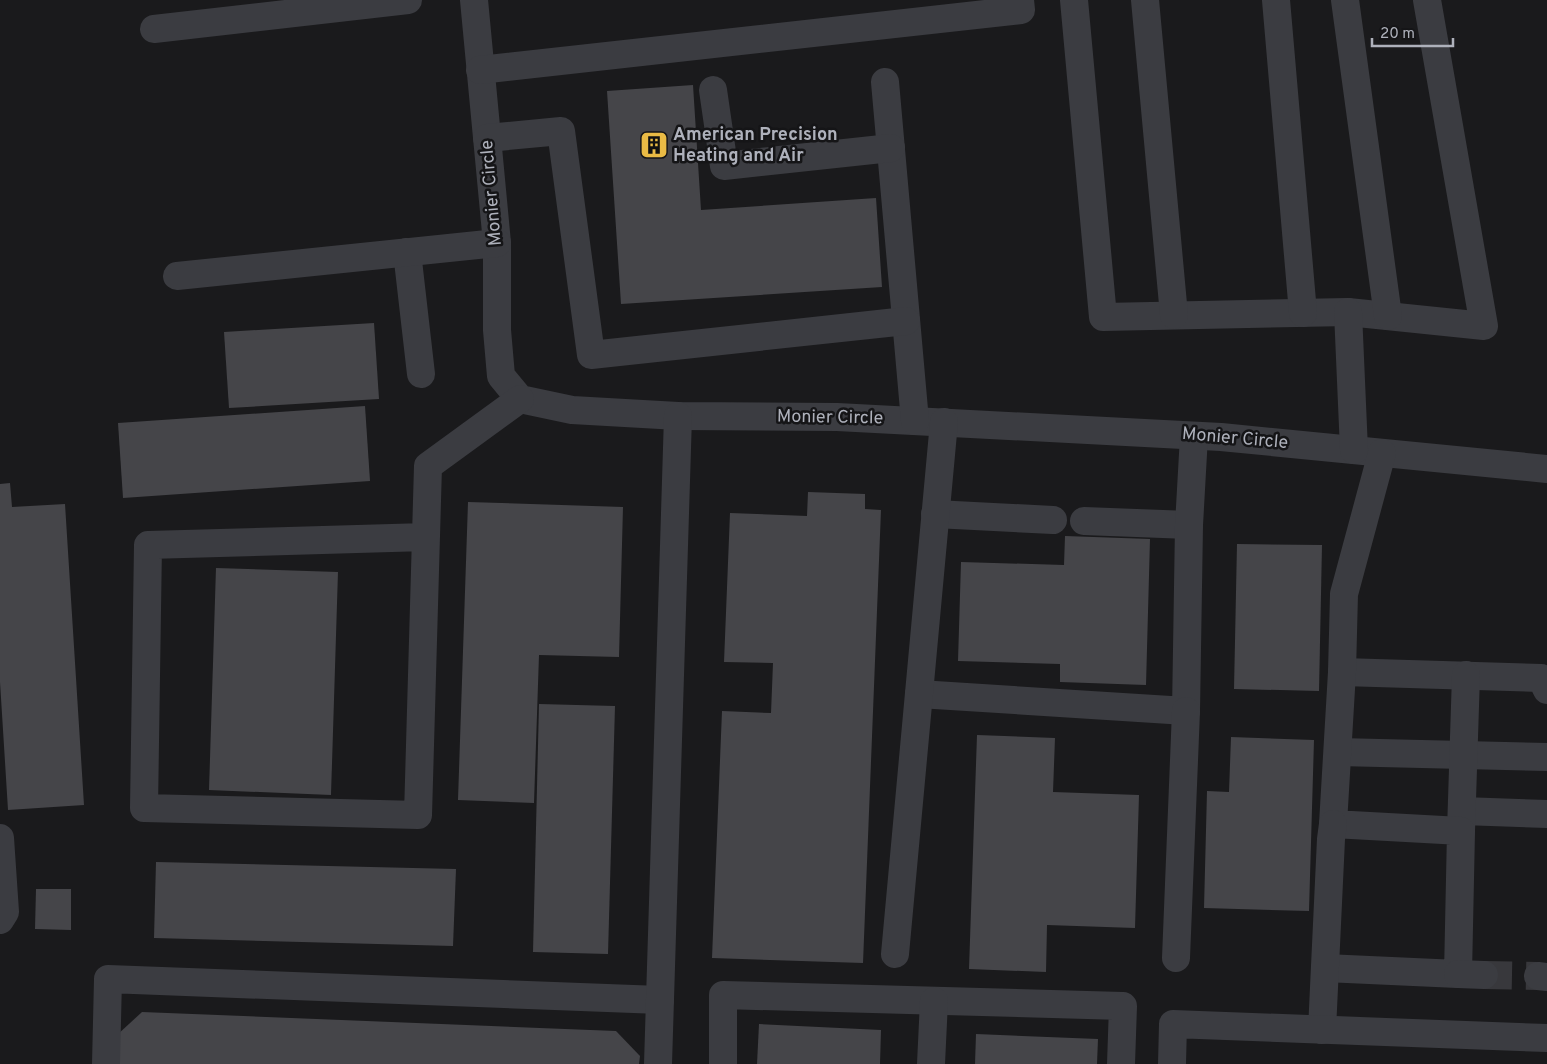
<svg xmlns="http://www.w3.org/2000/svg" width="1547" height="1064" viewBox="0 0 1547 1064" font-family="Overpass,sans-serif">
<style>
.building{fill:#454549}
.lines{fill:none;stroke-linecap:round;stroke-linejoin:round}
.minor-tunnel{stroke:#38383c;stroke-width:28;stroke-dasharray:28 14;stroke-linecap:butt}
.minor{stroke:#3b3c41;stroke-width:28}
.labels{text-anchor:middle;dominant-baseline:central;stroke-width:5;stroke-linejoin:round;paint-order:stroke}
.poi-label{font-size:18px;font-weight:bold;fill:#aeb1bb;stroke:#151517;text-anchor:start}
.street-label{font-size:18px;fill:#aeb1bb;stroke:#151517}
</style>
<rect width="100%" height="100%" fill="#1a1a1c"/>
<g class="building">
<path d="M693,85L701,210L876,198L882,287L621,304L607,91Z"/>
<path d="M374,323L379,399L229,408L224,332Z"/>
<path d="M365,406L370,481L123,498L118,423Z"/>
<path d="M10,483L12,507L65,504L84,805L8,810L0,682V484Z"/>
<path d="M808,492L865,494V509L881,510L863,963L712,958L722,711L771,713L773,663L724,662L730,513L807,516Z"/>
<path d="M468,502L623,507L619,657L539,655L534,803L458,800Z"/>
<path d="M1065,536L1150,539L1146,685L1060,682V664L958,661L961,562L1064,565Z"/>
<path d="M1237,544L1322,545L1319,691L1234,689Z"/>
<path d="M216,568L338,572L331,795L209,790Z"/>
<path d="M539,704L615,706L608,954L533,952Z"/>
<path d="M977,735L1055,738L1053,792L1139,795L1135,928L1047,925L1046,972L969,969Z"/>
<path d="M1231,737L1314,740L1309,911L1204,908L1207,791L1229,792Z"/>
<path d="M156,862L456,869L453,946L154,938Z"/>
<path d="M36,889H71V930L35,929Z"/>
<path d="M142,1012L616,1031L640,1056L639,1064H116L117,1035Z"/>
<path d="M759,1024L881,1030L880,1064H757Z"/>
<path d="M976,1034L1098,1039L1097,1064H975Z"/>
</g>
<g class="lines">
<path class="minor-tunnel" d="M1484,975L1538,976"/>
<g class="minor">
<path d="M474,0L497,243V330L501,376L520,399L572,410L678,416L837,417L1221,437L1547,469"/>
<path d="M1074,0L1103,317L1348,312L1484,326L1427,0"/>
<path d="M1145,0L1174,315"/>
<path d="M1276,0L1303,313"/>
<path d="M1345,0L1388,316"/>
<path d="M154,29L408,0"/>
<path d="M480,70L1021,10L1020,0"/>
<path d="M885,82L915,421"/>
<path d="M713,90L724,166L891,148"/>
<path d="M487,138L561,131L591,355L906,321"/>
<path d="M407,252L421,374"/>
<path d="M177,276L497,243"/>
<path d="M1348,312L1354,450"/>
<path d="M935,514L1053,520"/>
<path d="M1084,521L1189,525"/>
<path d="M426,537L148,545L144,808L418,815L428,466L520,399"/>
<path d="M1342,672L1541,678L1547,690"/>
<path d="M919,694L1186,711L1189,525L1194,436"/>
<path d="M1338,752L1547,757"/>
<path d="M1462,811L1547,814"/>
<path d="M1461,831L1466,675"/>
<path d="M0,838L5,912L0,920"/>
<path d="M895,954L944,422"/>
<path d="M1176,958L1186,711"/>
<path d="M1325,968L1458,974L1461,831L1333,824L1342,672L1344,594L1382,453"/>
<path d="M1458,974L1484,975"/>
<path d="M1538,976L1547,977"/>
<path d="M1322,1030L1331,839L1333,824"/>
<path d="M106,1064L108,979L660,1000"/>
<path d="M658,1064L678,416"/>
<path d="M723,1064V995L1123,1006L1121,1064"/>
<path d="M931,1064L934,1001"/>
<path d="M1172,1064L1173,1024L1547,1038"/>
</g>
</g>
<defs>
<symbol id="building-square" viewBox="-11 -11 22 22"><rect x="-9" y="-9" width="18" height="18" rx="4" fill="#eabb45" stroke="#151517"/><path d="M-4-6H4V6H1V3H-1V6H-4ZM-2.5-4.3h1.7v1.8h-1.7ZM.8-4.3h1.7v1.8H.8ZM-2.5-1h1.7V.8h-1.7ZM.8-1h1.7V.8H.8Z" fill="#111"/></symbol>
</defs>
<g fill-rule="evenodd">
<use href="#building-square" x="638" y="129" width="32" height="32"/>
</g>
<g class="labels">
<g class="poi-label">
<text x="673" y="135">American Precision<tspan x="673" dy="21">Heating and Air</tspan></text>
</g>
<g class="street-label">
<text transform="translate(492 193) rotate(-95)">Monier Circle</text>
<text transform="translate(830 418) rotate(1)">Monier Circle</text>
<text transform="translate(1235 439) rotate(5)">Monier Circle</text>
</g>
</g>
<path d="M1372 38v8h81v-8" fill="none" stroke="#aeb1bb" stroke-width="2.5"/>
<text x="1380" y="38" font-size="15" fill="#aeb1bb" stroke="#151517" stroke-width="4" paint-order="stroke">20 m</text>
</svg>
